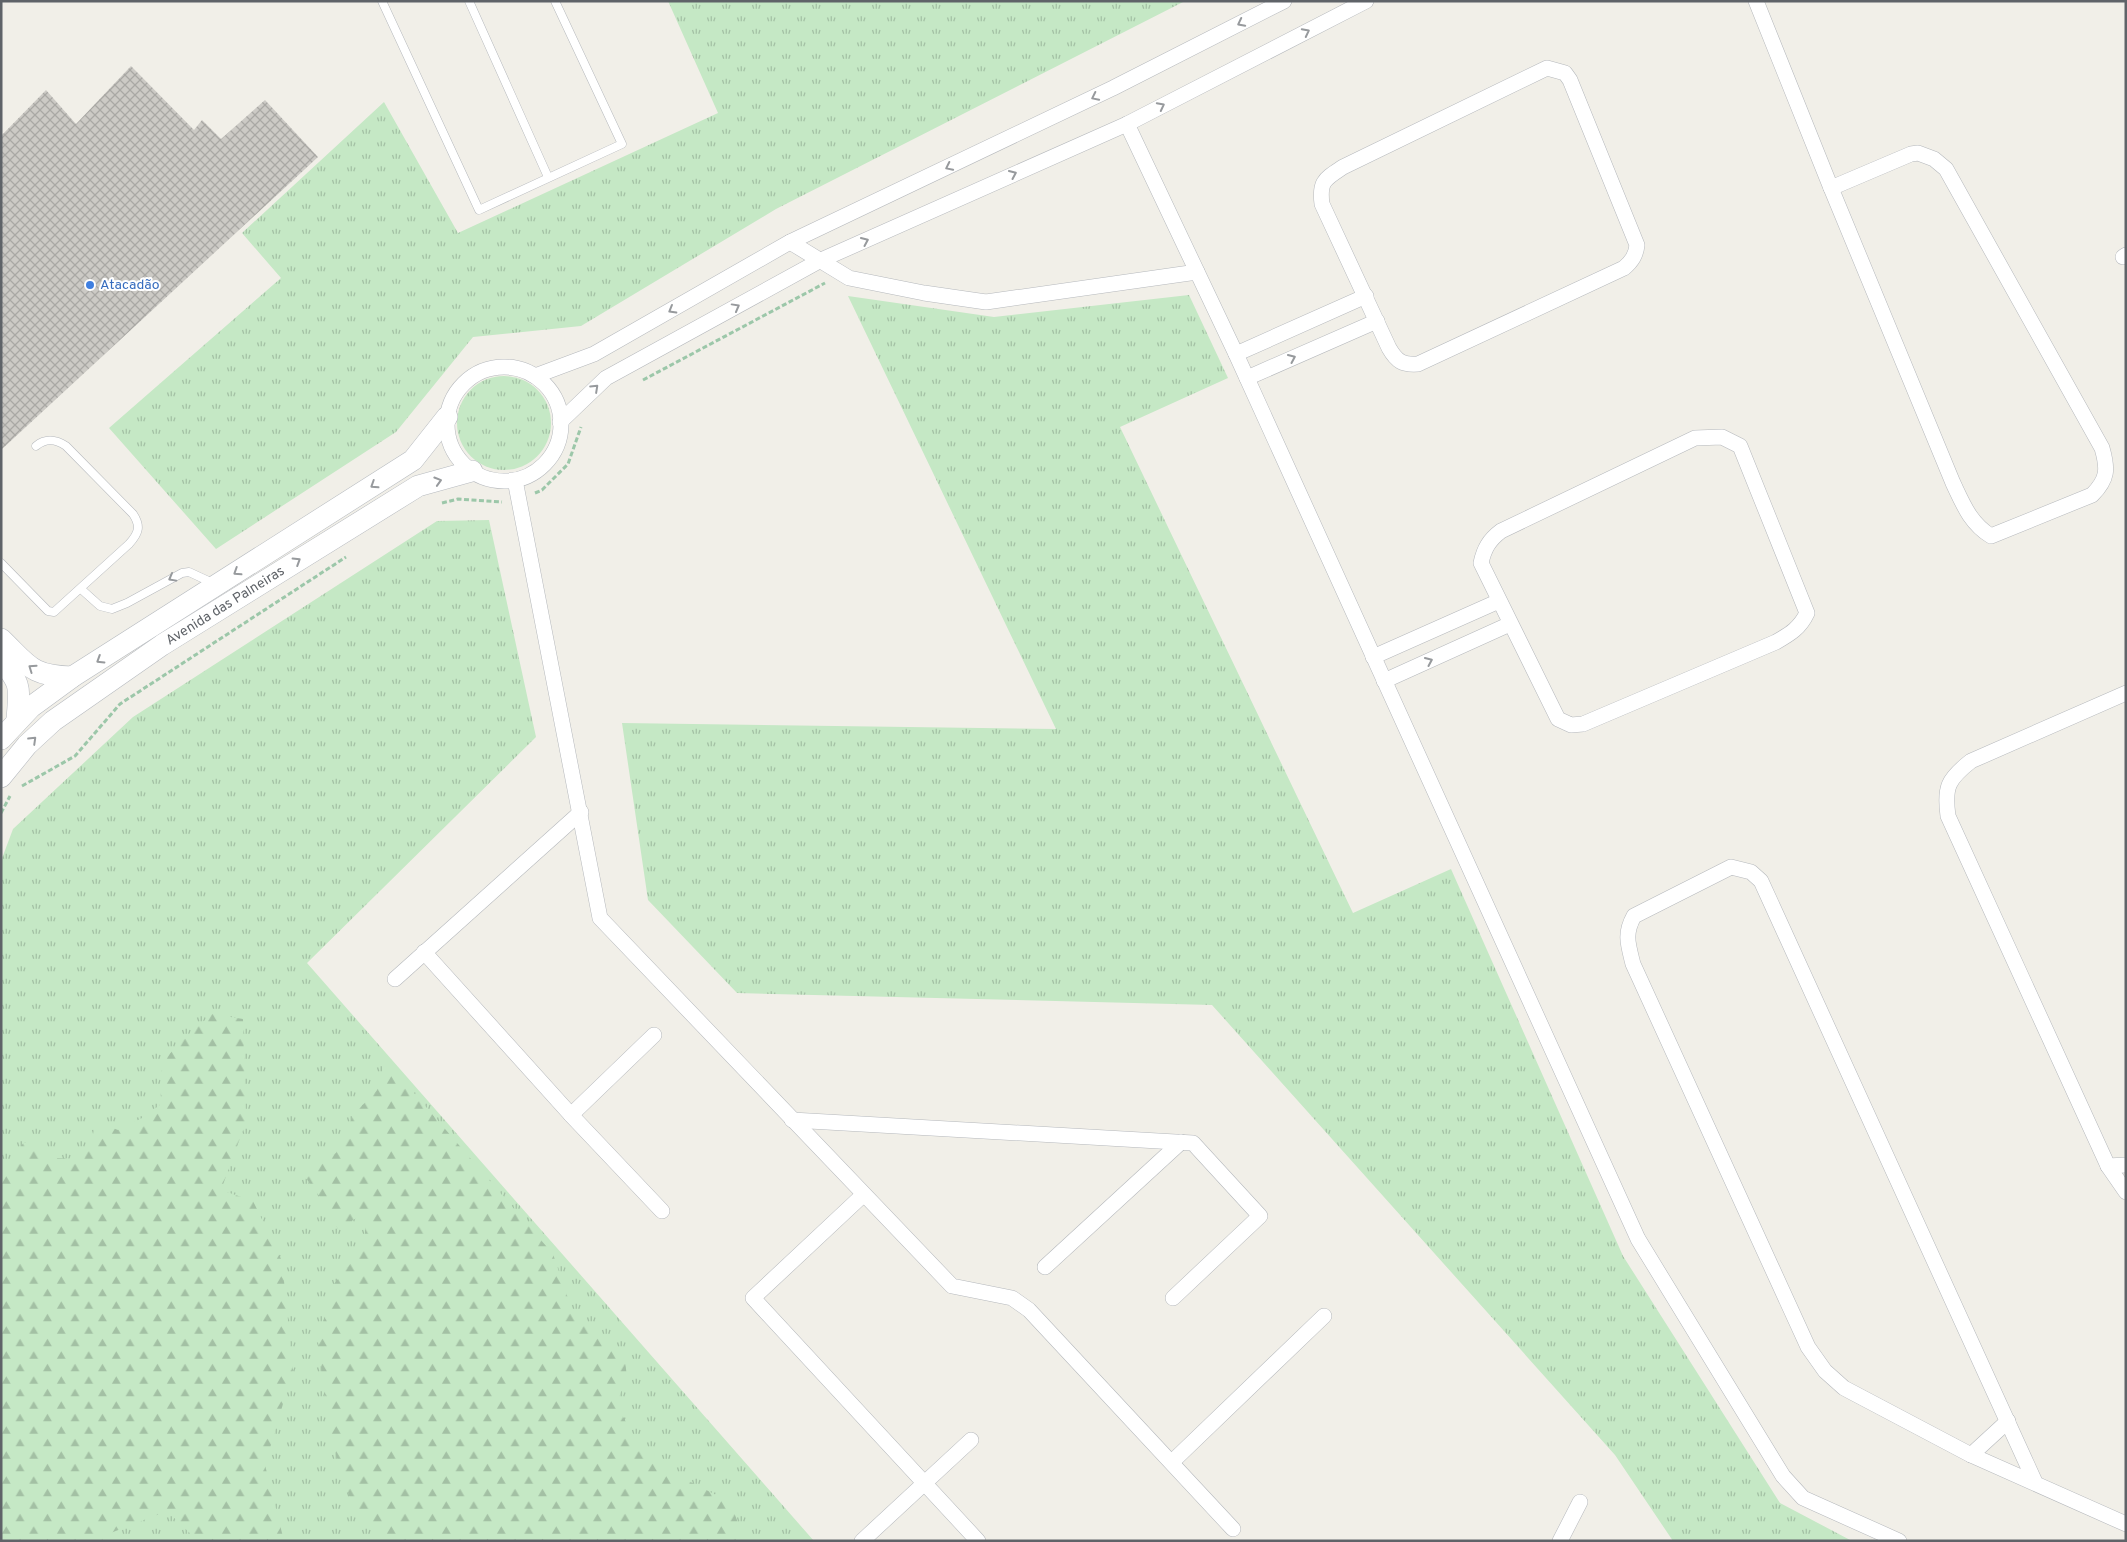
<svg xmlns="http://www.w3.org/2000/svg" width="2127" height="1542" viewBox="0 0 2127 1542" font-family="Overpass,sans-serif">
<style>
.grass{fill:url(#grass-tufts)}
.forest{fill:url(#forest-firs)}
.building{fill:url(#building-cross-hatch)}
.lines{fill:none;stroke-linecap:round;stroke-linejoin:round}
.lane-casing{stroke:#b5b8bc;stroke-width:9}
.street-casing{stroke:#b5b8bc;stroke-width:16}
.secondary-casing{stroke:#b6babf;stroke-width:22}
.path{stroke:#9cc7a9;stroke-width:3;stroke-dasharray:5 2.5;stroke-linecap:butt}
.lane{stroke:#fff;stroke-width:8}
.street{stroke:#fff;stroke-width:15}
.secondary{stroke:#fff;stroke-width:21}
.oneway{stroke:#979a9d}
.shop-dot{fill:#3f7fe0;stroke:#fff;stroke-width:2}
.labels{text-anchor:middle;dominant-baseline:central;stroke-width:4;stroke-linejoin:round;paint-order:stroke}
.shop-label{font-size:14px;fill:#366cbe;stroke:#fff;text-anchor:start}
.street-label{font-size:14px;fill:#5f6368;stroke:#fff}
</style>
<defs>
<pattern id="grass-tufts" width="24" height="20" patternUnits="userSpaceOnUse" patternTransform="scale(1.25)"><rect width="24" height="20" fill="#c5e8c5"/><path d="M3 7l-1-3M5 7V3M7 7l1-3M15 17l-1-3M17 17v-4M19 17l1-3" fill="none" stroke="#a3c0a4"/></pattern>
<pattern id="forest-firs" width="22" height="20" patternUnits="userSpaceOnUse" patternTransform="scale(1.25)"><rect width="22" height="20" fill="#c5e8c5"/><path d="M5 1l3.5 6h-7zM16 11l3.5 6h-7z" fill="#a3c0a4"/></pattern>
<pattern id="building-cross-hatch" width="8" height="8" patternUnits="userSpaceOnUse" patternTransform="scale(1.25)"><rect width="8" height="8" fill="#cccac5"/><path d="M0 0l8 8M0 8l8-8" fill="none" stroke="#a9a8a4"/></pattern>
</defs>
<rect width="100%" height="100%" fill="#f1efe8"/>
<g class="grass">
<path d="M668,1H1185L776,209L581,326L473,337L396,432L216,549L109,428L281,278L242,233L384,102L458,233L718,113Z"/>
<path d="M1189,295L1228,378L1120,427L1353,913L1451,869L1623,1256L1780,1503L1852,1541H1673L1615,1455L1212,1005L737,993L648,900L622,723L1056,729L848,296L994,317Z"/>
<circle cx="504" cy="423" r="47"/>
<path d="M489,520L536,737L307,963L814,1541H1V861L13,829L133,717L437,521Z"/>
</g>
<g class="forest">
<path d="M212,1014L243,1019L246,1122L221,1190L253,1201L282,1261L293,1370L265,1465L284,1541H198L167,1511L108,1534L101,1541H1V1178L6,1167L24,1142L51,1158L84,1159L97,1122L118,1130L144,1117L161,1104C161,1091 159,1078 163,1065C167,1051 200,1025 212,1014Z"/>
<path d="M384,1065L395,1071L553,1254L573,1313L624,1353L627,1377L616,1404L647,1460L730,1502L745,1541H388L386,1535L353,1508L331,1439L318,1341L334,1284L365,1245V1213L338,1229L325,1204L300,1170L336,1153L354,1114L377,1090Z"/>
</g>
<path class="building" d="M131,66L194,130L202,120L221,139L265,100L318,157L1,450V136L46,90L76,124Z"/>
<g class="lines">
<defs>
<g id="lane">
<path d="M382,1L479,210L622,144L555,1"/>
<path d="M469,1L548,177"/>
<path d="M1,563L48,611L54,612L129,544C139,533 141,526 133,514L66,446C55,439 46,438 36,446"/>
<path d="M81,589L100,606L112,609L127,603L182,573L189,572L215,584"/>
</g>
<g id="street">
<path d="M1756,1L1831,188"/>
<path d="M1547,68L1565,73L1570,80L1637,245C1636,255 1632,261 1624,268L1418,364C1403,365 1397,362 1389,348L1322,204C1319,181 1325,179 1343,167Z"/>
<path d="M1127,124L1236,354L1638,1239L1783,1476L1803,1498L1899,1541"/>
<path d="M1918,153L1934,159L1946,169L2102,448C2108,469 2108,479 2092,495L1991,536C1970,523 1963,504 1953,483L1831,188L1911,154Z"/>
<path d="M790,242L849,278L924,293L986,302L1197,272"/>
<path d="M2123,257L2126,255"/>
<path d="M1236,354L1366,296"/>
<circle cx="504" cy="424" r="57"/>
<path d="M535,376L594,354L790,242L1113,88L1284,1"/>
<path d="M1247,378L1377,321"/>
<path d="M560,422L606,378L821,260L1127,124L1366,1"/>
<path d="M1722,437L1740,446L1807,613C1800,628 1790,634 1776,642L1583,724L1571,725L1558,719L1481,563C1484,549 1489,540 1501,531L1695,438Z"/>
<path d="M515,480L600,918L952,1286L1012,1298L1029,1310L1233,1529"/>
<path d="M1373,657L1499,601"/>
<path d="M1384,681L1510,624"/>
<path d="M2126,693L1971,761C1948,779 1944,787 1948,816L2108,1166L2126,1192"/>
<path d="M424,952L571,1115L662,1211"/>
<path d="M395,979L581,812"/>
<path d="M571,1115L654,1035"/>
<path d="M792,1120L1193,1143L1260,1216L1173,1298"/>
<path d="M2108,1166L2126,1165"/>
<path d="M863,1195L753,1298L978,1541"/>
<path d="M1045,1267L1181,1142"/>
<path d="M1971,1455L2008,1421"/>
<path d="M1172,1462L1324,1316"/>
<path d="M2035,1482L1761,881L1751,872L1731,867L1634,916C1624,934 1628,944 1633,964L1808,1347L1825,1371L1844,1388L1971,1455L2126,1524"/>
<path d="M862,1541L971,1440"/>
<path d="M1560,1541L1580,1502"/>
</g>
<g id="secondary">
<path d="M1,639C29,666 31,676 72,677"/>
<path d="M1,660C23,686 19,688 17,720"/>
<path d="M1,739L31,707L72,677L413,460L447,417"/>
<path id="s1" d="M1,777L27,745L53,721L162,645L418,486L472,471"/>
</g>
</defs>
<use href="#lane" class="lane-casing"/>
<use href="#street" class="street-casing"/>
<use href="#secondary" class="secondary-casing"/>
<g class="path">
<path d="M643,380L825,283"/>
<path d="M535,493L542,490L568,464L581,427"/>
<path d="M442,503L458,499L502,502"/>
<path d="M22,786L75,756L120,704L346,557"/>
<path d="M1,813L10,796"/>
</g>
<use href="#lane" class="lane"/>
<use href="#street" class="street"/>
<use href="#secondary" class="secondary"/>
</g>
<defs><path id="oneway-chevron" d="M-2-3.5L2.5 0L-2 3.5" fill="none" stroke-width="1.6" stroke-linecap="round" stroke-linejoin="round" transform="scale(1.25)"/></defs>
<g class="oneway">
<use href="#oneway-chevron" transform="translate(1241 23) rotate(153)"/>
<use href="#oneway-chevron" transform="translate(1306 32) rotate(-27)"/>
<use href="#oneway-chevron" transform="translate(1095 97) rotate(154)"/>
<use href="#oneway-chevron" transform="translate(1161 106) rotate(-27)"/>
<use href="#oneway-chevron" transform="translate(949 167) rotate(154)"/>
<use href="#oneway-chevron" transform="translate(1013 174) rotate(-24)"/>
<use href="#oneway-chevron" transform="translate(865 241) rotate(-24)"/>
<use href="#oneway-chevron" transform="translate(736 307) rotate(-29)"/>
<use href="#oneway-chevron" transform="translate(672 310) rotate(150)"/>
<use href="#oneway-chevron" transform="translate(1292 358) rotate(-24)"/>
<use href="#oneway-chevron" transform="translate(595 388) rotate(-43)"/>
<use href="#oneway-chevron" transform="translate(438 481) rotate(-17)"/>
<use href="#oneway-chevron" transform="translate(374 485) rotate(147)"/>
<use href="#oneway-chevron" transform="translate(297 561) rotate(-32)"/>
<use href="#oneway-chevron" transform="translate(237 572) rotate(147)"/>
<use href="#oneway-chevron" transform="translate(172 578) rotate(151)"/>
<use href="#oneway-chevron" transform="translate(100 660) rotate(148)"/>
<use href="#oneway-chevron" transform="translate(1429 661) rotate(-24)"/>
<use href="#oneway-chevron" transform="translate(32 668) rotate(-145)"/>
<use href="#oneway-chevron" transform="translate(33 740) rotate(-44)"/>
</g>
<circle class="shop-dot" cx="90" cy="285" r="5"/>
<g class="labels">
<g class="shop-label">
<text x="100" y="285">Atacadão</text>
</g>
<g class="street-label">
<text stroke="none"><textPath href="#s1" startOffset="284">Avenida das Palneiras</textPath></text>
</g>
</g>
<rect width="2127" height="1542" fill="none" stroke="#5f6368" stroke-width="5"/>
</svg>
